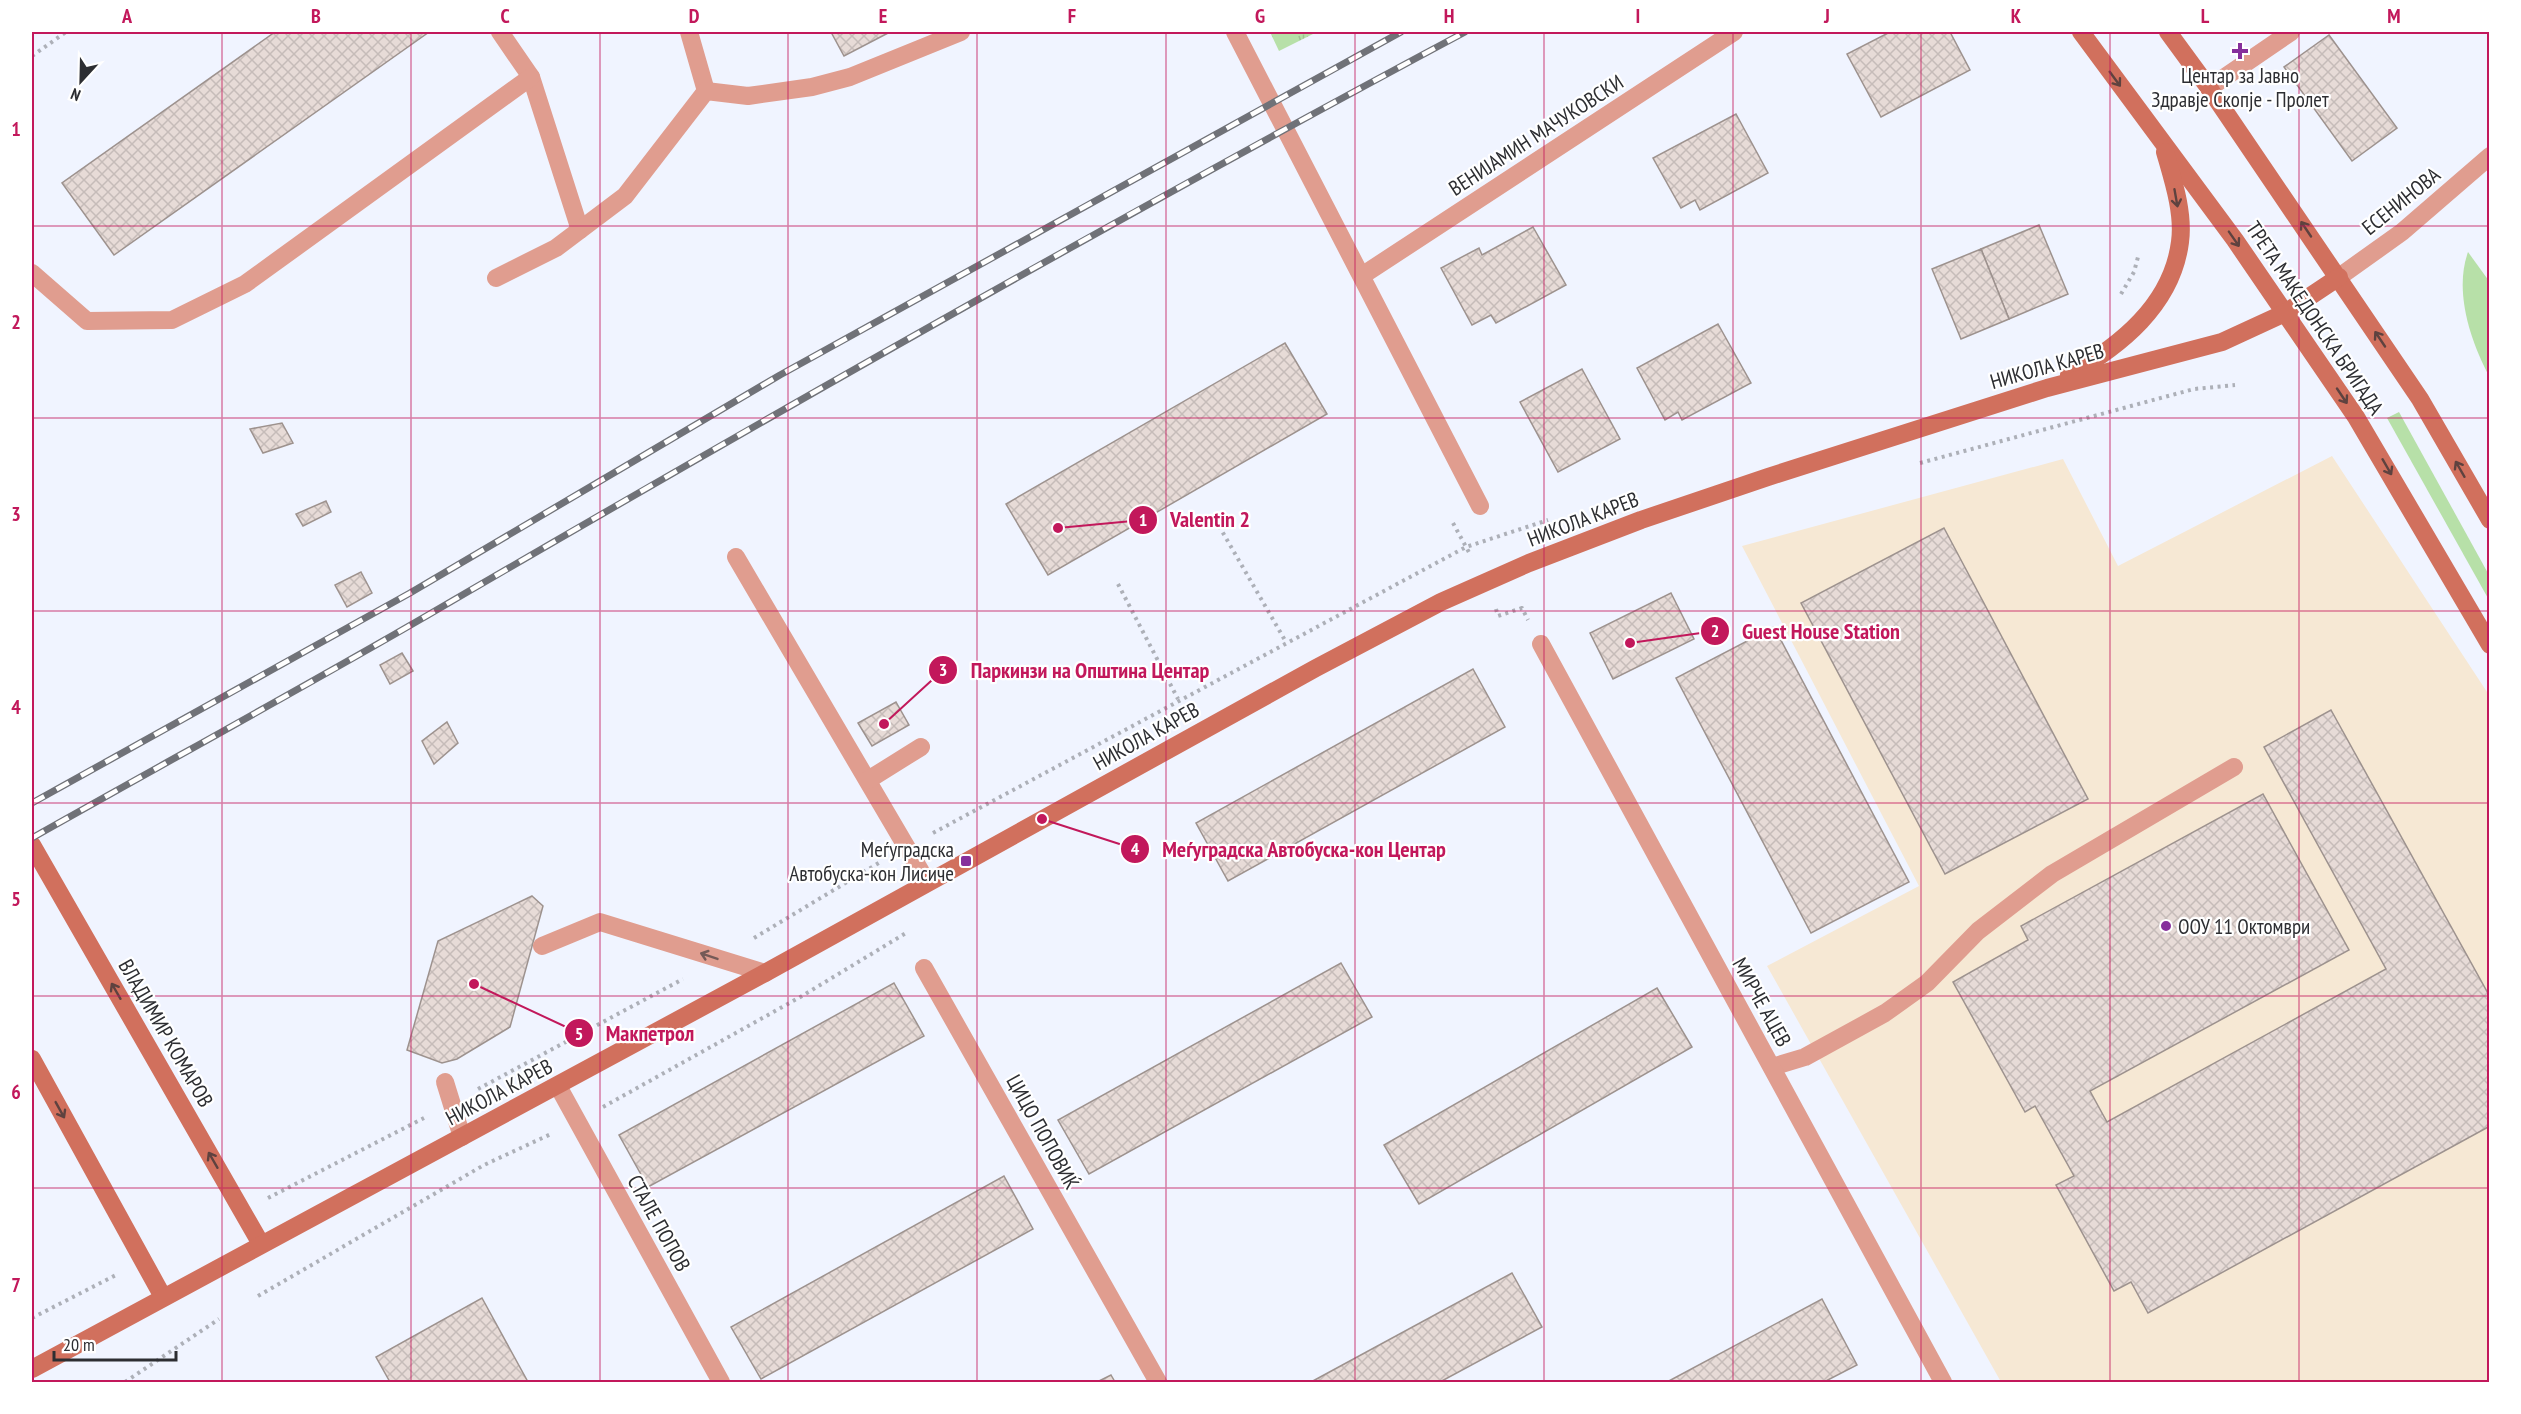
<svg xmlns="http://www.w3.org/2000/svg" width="2521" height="1414" viewBox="0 0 2521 1414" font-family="'PT Sans Narrow',sans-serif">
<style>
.education{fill:#f6e8d4}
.grass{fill:#b7e0a8}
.park{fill:url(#park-tufts)}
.building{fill:url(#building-cross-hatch);stroke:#9d928e;stroke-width:1.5}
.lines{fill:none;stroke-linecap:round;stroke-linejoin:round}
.path{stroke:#adb0b8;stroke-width:4;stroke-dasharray:3 4.5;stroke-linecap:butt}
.lane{stroke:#e09d8f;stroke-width:18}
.street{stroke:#e09d8f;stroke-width:18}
.secondary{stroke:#d1705d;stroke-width:18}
.rail-casing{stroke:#707278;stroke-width:7}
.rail{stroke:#fff;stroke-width:4.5;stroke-dasharray:14;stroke-linecap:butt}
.oneway{stroke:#5e423f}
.oneway2{stroke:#755a57}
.grid{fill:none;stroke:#c2185b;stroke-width:1.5;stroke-opacity:0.55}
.poi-dot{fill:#862f9c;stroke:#fff;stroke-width:2}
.labels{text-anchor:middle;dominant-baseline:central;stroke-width:4.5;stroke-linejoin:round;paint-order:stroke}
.poi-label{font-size:21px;fill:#2d2e32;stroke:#fff}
.street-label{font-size:21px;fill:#2d2e32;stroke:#fff}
.leader{fill:none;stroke:#c2185b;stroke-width:2}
.callout-dot{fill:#c2185b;stroke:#fff;stroke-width:2}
.mark-label{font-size:18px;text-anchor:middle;font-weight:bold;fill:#fff}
.callout-label{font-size:22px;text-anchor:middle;font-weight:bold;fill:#c2185b;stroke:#fff;stroke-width:4.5;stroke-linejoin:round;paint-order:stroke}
.neatline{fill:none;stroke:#c2185b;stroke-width:2}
.grid-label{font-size:20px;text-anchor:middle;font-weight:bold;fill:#c2185b}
</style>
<defs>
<pattern id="park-tufts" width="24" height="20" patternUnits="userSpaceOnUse" patternTransform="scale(1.5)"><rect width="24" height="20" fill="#b7e0a8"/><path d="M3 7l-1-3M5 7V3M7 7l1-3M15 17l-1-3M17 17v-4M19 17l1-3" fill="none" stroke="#9ec091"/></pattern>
<pattern id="building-cross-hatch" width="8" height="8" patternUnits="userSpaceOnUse" patternTransform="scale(1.5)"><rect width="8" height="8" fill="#e7dbd7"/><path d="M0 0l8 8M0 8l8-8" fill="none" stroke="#c6bcb9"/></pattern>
</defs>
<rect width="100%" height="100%" fill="#f0f4ff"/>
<path class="education" d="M2332,456L2489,695V1382H2001L1767,966L1919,886L1742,546L2063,459L2118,566Z"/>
<g class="grass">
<path d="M2468,252L2489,281V376C2470,340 2454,291 2468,252Z"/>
<path d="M2399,412L2489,575V600L2387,418Z"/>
</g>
<path class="park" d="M1270,32H1317L1279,51Z"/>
<g class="building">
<path d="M275,32H429L114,255L62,183Z"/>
<path d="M831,32H890L844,56Z"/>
<path d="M1890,32H1950L1970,70L1881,117L1847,54Z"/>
<path d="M2329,35L2397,128L2352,161L2284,67Z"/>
<path d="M1736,114L1768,173L1700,210L1695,200L1681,208L1653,158Z"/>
<path d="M2039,225L2068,294L2009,319L1981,249Z"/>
<path d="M1533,227L1566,285L1496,323L1491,315L1472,325L1441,268L1479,248L1482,255Z"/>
<path d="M1981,249L2009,319L1961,339L1932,269Z"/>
<path d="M1718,324L1751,383L1682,420L1678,412L1665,420L1637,368Z"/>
<path d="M1285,343L1327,414L1048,575L1006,504Z"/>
<path d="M1582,369L1620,439L1558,472L1520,402Z"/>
<path d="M282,423L293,443L263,453L250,429Z"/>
<path d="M326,501L331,512L303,526L296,514Z"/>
<path d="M1944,528L2088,799L1945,874L1801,603Z"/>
<path d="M361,572L372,593L347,607L335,585Z"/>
<path d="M1671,593L1694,639L1613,679L1590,633Z"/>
<path d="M1774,627L1909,882L1811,933L1676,678Z"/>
<path d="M402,653L413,671L390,684L380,665Z"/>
<path d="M1473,669L1505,727L1228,881L1196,823Z"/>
<path d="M896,702L909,725L872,746L858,723Z"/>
<path d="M2331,710L2490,997V1126L2148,1313L2131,1282L2114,1291L2056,1185L2074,1176L2035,1106L2025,1112L1953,982L2028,940L2021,926L2263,794L2349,950L2090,1091L2107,1122L2386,969L2264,747Z"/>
<path d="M447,722L458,743L434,764L422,741Z"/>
<path d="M532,896L543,906L510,1027L457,1059L442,1063L407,1050L438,941Z"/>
<path d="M1341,963L1372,1017L1089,1174L1058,1120Z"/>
<path d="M894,983L924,1036L648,1187L619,1135Z"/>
<path d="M1657,988L1692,1047L1419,1204L1384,1145Z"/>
<path d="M1004,1176L1033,1229L761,1379L731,1327Z"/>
<path d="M1512,1273L1542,1327L1440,1382H1311Z"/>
<path d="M482,1298L528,1382H390L376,1357Z"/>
<path d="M1822,1299L1857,1365L1824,1382H1667Z"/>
<path d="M1111,1375L1115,1382H1097Z"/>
</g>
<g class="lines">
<g class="path">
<path d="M32,56L66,32"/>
<path d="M2121,294L2134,272L2138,257"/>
<path d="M1920,463L2194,389L2235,385"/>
<path d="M1453,523L1471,556"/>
<path d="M1219,526L1286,642"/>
<path d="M1118,584L1178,699"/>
<path d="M1496,609L1498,616L1522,608L1528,620"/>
<path d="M933,833L1466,547L1548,520"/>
<path d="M754,938L882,861"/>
<path d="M478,1089L683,979"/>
<path d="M603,1107L802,996L906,933"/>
<path d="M268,1198L424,1118"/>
<path d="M258,1296L484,1165L551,1134"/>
<path d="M32,1318L116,1275"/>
<path d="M125,1382L219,1319"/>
</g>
<g class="lane">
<path d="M2209,88L2291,32"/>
<path d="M736,557L927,882"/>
<path d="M868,780L921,747"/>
<path d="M542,946L600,922L765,973"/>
<path d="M1772,1067L1805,1057L1885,1013L1927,983L1978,931L2052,874L2234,767"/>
<path d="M445,1082L462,1137"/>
</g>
<g class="street">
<path d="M500,32L531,77L580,230"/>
<path d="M689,32L706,91"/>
<path d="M1235,32L1480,506"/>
<path d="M32,273L87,321L172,320L245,284L531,77"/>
<path d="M1363,275L1734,32"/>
<path d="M2339,277L2402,232L2490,156"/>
<path d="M496,278L556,248L625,196L706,91L748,96L812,87L850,77L961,32"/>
<path d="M1541,644L1943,1382"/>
<path d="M924,968L1158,1382"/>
<path d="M558,1086L721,1382"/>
</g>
<g class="secondary">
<path d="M2081,32L2235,240L2356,417L2490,645"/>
<path d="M2168,32L2209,88L2420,399L2490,520"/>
<path d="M2069,375C2120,346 2172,305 2180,242C2184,213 2173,180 2165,152"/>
<path d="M32,845L261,1244"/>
<path d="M32,1059L163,1297"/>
<path d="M32,1369L765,973L1316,668L1441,602L1529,563L1641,520L1768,477L2047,388L2222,342L2285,313L2339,277"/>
</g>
<defs>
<g id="rail">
<path d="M32,803L410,593L780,375L1401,32"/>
<path d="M32,838C163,764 297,691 428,615C771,415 1115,219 1465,32"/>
</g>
</defs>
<use href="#rail" class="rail-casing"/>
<use href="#rail" class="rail"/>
</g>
<defs><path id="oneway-shaft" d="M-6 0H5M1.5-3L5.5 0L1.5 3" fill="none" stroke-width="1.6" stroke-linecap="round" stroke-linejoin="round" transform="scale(1.5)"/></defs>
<g class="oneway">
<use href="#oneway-shaft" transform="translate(2115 79) rotate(54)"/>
<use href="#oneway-shaft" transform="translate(2176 198) rotate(80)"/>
<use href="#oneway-shaft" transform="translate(2306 229) rotate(-124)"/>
<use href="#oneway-shaft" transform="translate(2234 239) rotate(55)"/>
<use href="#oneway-shaft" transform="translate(2380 339) rotate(-124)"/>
<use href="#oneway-shaft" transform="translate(2342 396) rotate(56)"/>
<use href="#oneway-shaft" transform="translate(2387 467) rotate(60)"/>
<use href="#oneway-shaft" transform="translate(2460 469) rotate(-120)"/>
<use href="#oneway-shaft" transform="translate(116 991) rotate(-120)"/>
<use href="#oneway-shaft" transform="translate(60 1110) rotate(61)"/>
<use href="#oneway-shaft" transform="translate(213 1160) rotate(-120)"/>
</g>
<use class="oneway2" href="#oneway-shaft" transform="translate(709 956) rotate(-161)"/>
<path class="grid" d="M222,32V1382M411,32V1382M600,32V1382M788,32V1382M977,32V1382M1166,32V1382M1355,32V1382M1544,32V1382M1733,32V1382M1921,32V1382M2110,32V1382M2299,32V1382M32,226H2490M32,418H2490M32,611H2490M32,803H2490M32,996H2490M32,1188H2490"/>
<g class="poi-dot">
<path d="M2237 42h6v6h6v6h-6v6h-6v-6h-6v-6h6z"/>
<rect x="960" y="855" width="12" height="12" rx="3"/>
<circle cx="2166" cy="926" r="6"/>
</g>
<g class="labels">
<g class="poi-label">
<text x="2240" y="75">Центар за Јавно<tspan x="2240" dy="24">Здравје Скопје - Пролет</tspan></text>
<text x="954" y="849" text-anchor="end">Меѓуградска<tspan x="954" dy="24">Автобуска-кон Лисиче</tspan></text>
<text x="2178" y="926" text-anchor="start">ООУ 11 Октомври</text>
</g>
<g class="street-label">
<text transform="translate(1536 135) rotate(-33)">ВЕНИЈАМИН МАЧУКОВСКИ</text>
<text transform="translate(2401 201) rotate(-39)">ЕСЕНИНОВА</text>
<text transform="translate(2315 318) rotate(56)">ТРЕТА МАКЕДОНСКА БРИГАДА</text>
<text transform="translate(2047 366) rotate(-16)">НИКОЛА КАРЕВ</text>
<text transform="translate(1583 519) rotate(-21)">НИКОЛА КАРЕВ</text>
<text transform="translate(1146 736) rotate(-29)">НИКОЛА КАРЕВ</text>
<text transform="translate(1762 1002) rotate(61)">МИРЧЕ АЦЕВ</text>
<text transform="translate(166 1033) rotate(60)">ВЛАДИМИР КОМАРОВ</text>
<text transform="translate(499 1092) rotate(-28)">НИКОЛА КАРЕВ</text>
<text transform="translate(1043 1132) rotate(61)">ЦИЦО ПОПОВИЌ</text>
<text transform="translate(659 1223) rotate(61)">СТАЛЕ ПОПОВ</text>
</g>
</g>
<path class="leader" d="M1058 528L1143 520M1630 643L1715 631M884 724L943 670M1042 819L1135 849M474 984L579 1033"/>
<g class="callout-dot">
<circle cx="1058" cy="528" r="6"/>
<circle cx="1630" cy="643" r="6"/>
<circle cx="884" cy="724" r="6"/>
<circle cx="1042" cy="819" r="6"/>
<circle cx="474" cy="984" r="6"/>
<circle cx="1143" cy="520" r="15"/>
<circle cx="1715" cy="631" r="15"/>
<circle cx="943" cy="670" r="15"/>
<circle cx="1135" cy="849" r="15"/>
<circle cx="579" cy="1033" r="15"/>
</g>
<g class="mark-label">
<text x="1143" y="526">1</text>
<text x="1715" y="637">2</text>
<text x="943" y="676">3</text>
<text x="1135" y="855">4</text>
<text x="579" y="1040">5</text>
</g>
<g class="callout-label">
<text x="1210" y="527">Valentin 2</text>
<text x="1821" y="639">Guest House Station</text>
<text x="1090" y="678">Паркинзи на Општина Центар</text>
<text x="1304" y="857">Меѓуградска Автобуска-кон Центар</text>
<text x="650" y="1041">Макпетрол</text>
</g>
<rect width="2521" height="1414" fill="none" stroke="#ffffff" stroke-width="66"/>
<g transform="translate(81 81) rotate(202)" stroke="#ffffff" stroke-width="4.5" paint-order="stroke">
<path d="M0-4.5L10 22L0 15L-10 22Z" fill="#2d2e32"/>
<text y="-9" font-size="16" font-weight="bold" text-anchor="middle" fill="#2d2e32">N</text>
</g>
<path d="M54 1351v9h122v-9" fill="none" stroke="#2d2e32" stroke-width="3"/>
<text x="63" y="1351" font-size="18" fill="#2d2e32" stroke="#ffffff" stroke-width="4.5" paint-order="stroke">20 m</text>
<rect x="33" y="33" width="2455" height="1348" class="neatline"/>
<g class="grid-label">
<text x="127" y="23">A</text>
<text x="316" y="23">B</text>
<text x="505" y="23">C</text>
<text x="694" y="23">D</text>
<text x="883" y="23">E</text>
<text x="1072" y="23">F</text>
<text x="1260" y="23">G</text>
<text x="1449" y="23">H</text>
<text x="1638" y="23">I</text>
<text x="1827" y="23">J</text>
<text x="2016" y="23">K</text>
<text x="2205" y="23">L</text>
<text x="2394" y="23">M</text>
<text x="16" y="136">1</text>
<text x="16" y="329">2</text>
<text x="16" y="521">3</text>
<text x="16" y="714">4</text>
<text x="16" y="906">5</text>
<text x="16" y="1099">6</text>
<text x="16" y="1292">7</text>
</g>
</svg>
